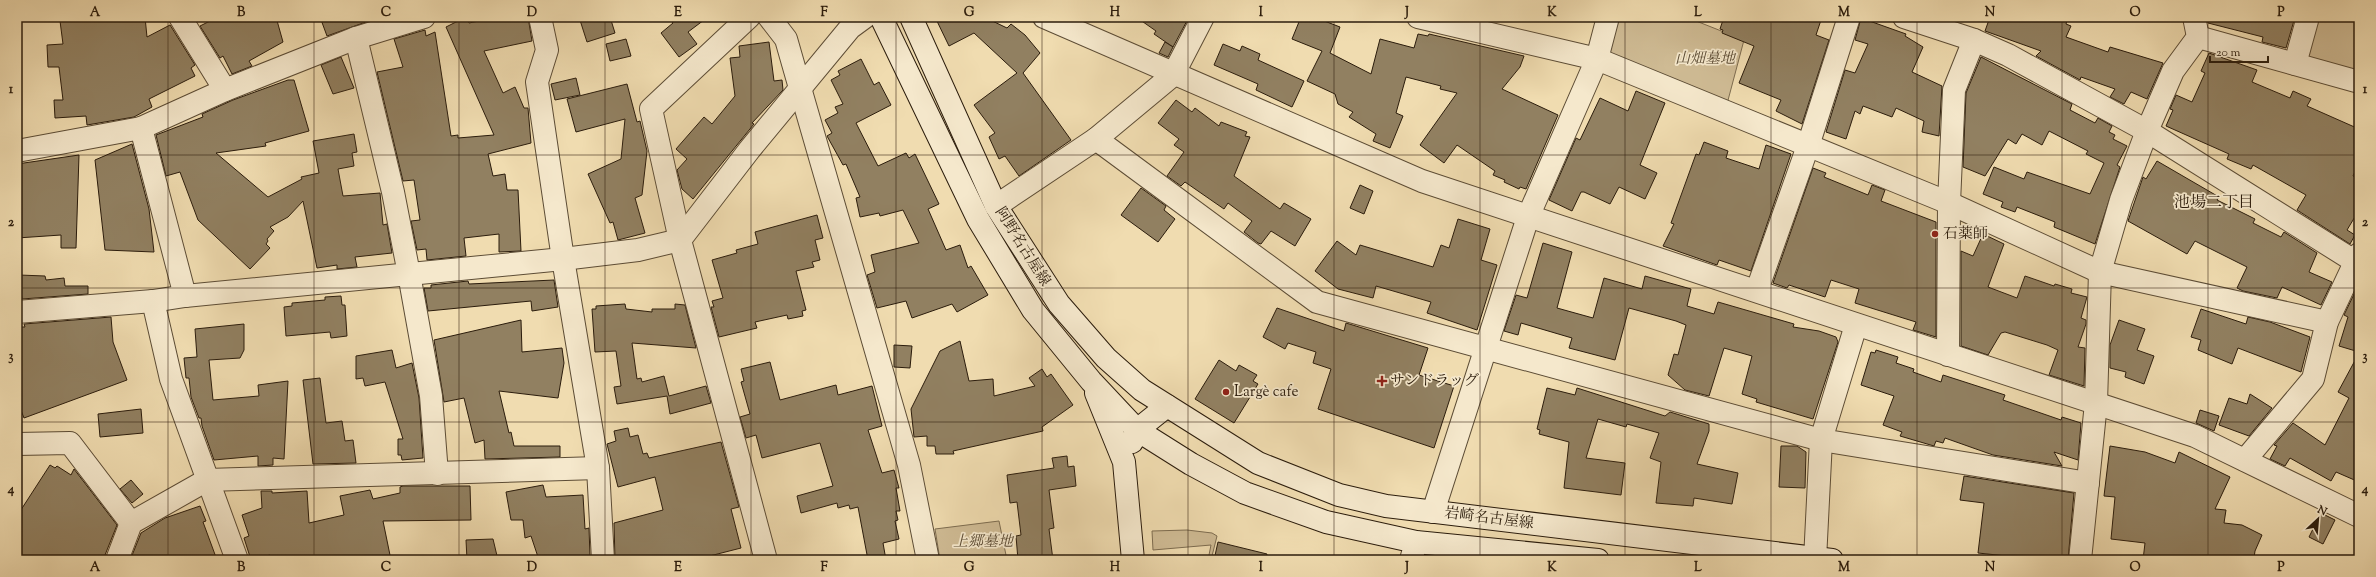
<svg xmlns="http://www.w3.org/2000/svg" width="2376" height="577" viewBox="0 0 2376 577" font-family="'Sorts Mill Goudy','Noto Serif JP',serif">
<style>
.green{fill:#cfbb94;stroke:#7d6c50}
.building{fill:#918061;stroke:#2b1c0c}
.lines{fill:none;stroke-linecap:round;stroke-linejoin:round}
.minor-casing{stroke:#5c4c35;stroke-width:24}
.tertiary-casing{stroke:#5c4c35;stroke-width:24}
.secondary-casing{stroke:#2b1c0c;stroke-width:24}
.minor{stroke:#f5e8cc;stroke-width:22}
.tertiary{stroke:#f5e8cc;stroke-width:22}
.secondary{stroke:#f5e8cc;stroke-width:22}
.grid{fill:none;stroke:#2b1c0c;stroke-width:1;stroke-opacity:0.55}
.poi-dot{fill:#8f2418;stroke:#f5e8cc;stroke-width:1.5}
.labels{text-anchor:middle;dominant-baseline:central;stroke-width:3.5;stroke-linejoin:round;paint-order:stroke}
.park-label{font-size:15px;font-style:italic;fill:#5c4c35;stroke:#f5e8cc}
.poi-label{font-size:15px;fill:#2b1c0c;stroke:#f5e8cc;text-anchor:start}
.street-label{font-size:15px;fill:#2b1c0c;stroke:#f5e8cc}
.neighbourhood-label{font-size:16px;fill:#2b1c0c;stroke:#f5e8cc}
.neatline{fill:none;stroke:#2b1c0c;stroke-width:1.5}
.grid-label{font-size:13px;text-anchor:middle;font-weight:bold;fill:#2b1c0c}
</style>
<rect width="100%" height="100%" fill="#f0dcb0"/>
<filter id="stains"><feTurbulence type="fractalNoise" baseFrequency=".005" numOctaves="4"/><feColorMatrix values="0 0 0 0 .2 0 0 0 0 .09 0 0 0 0 .02 0 0 0 .5 -.17"/></filter>
<radialGradient id="worn" r=".72"><stop offset=".6" stop-color="#630" stop-opacity="0"/><stop offset="1" stop-color="#630" stop-opacity=".3"/></radialGradient>
<g class="green">
<path d="M1616,17H1686L1744,40L1727,104L1613,57L1608,48Z"/>
<path d="M2317,17H2359V78L2306,57Z"/>
<path d="M999,521L1007,560H940L935,529Z"/>
<path d="M1187,530L1212,533L1217,536L1211,560H1208L1211,545L1153,550L1152,531Z"/>
</g>
<g class="building">
<path d="M65,17H145L147,37L170,25L195,65L191,68L195,76L149,99L152,107L134,117L87,125L86,116L55,118L54,100H63L59,67H48L47,45L63,44L60,21H65Z"/>
<path d="M218,17H276L283,42L249,61L252,66L232,74L223,56L220,58L200,26Z"/>
<path d="M320,17H377V18L327,36Z"/>
<path d="M466,17L469,23L499,17H528L532,41L484,51L503,93L515,87L524,108H528L531,143L488,154L493,176L505,174L507,190H518L521,251L499,252V234L464,238L466,256L427,260L426,249L417,250L411,221L420,220L414,180L403,181L377,72L403,67L394,39L425,30L426,36L435,32L451,136L458,135V138L494,135L446,27Z"/>
<path d="M579,17H610L615,33L587,42Z"/>
<path d="M669,17H708L688,32L697,44L679,57L661,33L673,23Z"/>
<path d="M935,17H984L1007,28L1011,24L1025,35L1040,53L1023,73L1071,140L1019,176L1005,156L999,159L989,137L995,133L974,105L1017,73L974,33L949,46Z"/>
<path d="M1136,17H1189L1173,47L1154,34L1156,31Z"/>
<path d="M1301,17H1314L1340,27L1330,53L1371,74L1380,39L1414,48L1418,34L1428,36L1429,34L1524,56L1520,67L1502,89L1558,115L1526,189L1520,187L1519,189L1504,182L1505,180L1493,175L1495,171L1457,145L1444,163L1420,145L1457,93L1440,89L1441,86L1406,77L1396,113L1403,116L1390,148L1373,141L1376,134L1349,117L1353,112L1338,104L1335,94L1307,81L1322,51L1292,39Z"/>
<path d="M1724,17H1822L1816,35L1829,40L1802,124L1776,111L1781,100L1739,83L1754,46L1722,33L1723,30L1720,29Z"/>
<path d="M1990,17H2068L2066,24L2071,26L2066,37L2108,52L2110,47L2163,63L2147,99L2131,92L2124,104L2110,97L2115,89L2081,77L2080,80L2036,56L2041,51L1985,31Z"/>
<path d="M2207,17H2295L2286,48L2262,42L2263,37L2208,23Z"/>
<path d="M1861,18L1906,34L1905,36L1923,47L1912,72L1942,86L1939,136L1922,132L1924,121L1896,108L1892,117L1863,106L1860,114L1855,111L1846,139L1826,132L1845,70L1855,73L1868,44L1855,40Z"/>
<path d="M626,39L631,56L610,61L606,44Z"/>
<path d="M769,42L774,81L782,80L783,90L752,123L754,124L693,199L682,189L677,170L687,159L676,149L704,117L712,124L735,96L730,58L740,57L739,46Z"/>
<path d="M1165,42L1173,47L1168,57L1159,53Z"/>
<path d="M1223,44L1240,51L1242,46L1260,54L1258,60L1304,81L1292,107L1256,90L1258,84L1214,65Z"/>
<path d="M2209,53L2257,70L2252,82L2290,98L2293,91L2311,99L2307,106L2359,129V163L2353,176L2359,179V210L2347,230L2355,235L2350,244L2297,210L2306,195L2253,165L2251,169L2227,159L2229,154L2166,126L2173,110L2170,109L2176,95L2192,102L2205,73L2201,71Z"/>
<path d="M341,57L354,88L333,94L321,65Z"/>
<path d="M1981,57L2072,104L2070,110L2095,123L2098,118L2112,126L2109,132L2115,135L2113,139L2127,146L2117,165L2120,167L2095,244L2054,227L2055,222L2017,207L2015,212L2001,207L2003,202L1983,194L1994,167L2024,179L2027,172L2090,194L2104,163L2086,154L2088,151L2049,131L2042,145L2022,134L2016,144L2008,139L1985,176L1963,167L1966,93Z"/>
<path d="M861,59L874,85L879,82L891,105L856,123L878,166L906,153L909,158L915,154L939,204L928,209L946,250L960,245L968,268L971,266L988,295L957,312L952,304L912,318L906,301L877,308L867,275L875,272L871,255L919,243L903,210L880,216L879,213L860,217L856,198L860,197L846,164L843,165L827,136L832,133L825,120L838,113L835,107L843,104L831,80L840,75L838,71Z"/>
<path d="M576,78L580,95L555,100L551,84Z"/>
<path d="M288,80H294L309,131L265,143L266,146L216,153L268,197L302,179L301,177L319,173L313,141L354,134L357,152L352,153L354,166L338,169L343,196L380,193L383,225L387,224L392,253L355,257L357,267L337,269V265L317,268L303,201L288,217L270,227L274,231L267,239L268,241L266,244L270,248L250,269L198,220L180,172L166,176L156,135L203,117L202,114L233,100Z"/>
<path d="M627,84L637,122L640,121L647,151L642,195L635,198L645,233L618,240L613,222L610,223L588,174L621,159L625,119L576,132L567,99Z"/>
<path d="M1636,91L1665,103L1640,165L1657,173L1645,199L1619,187L1610,204L1584,192H1581L1572,211L1549,200L1576,138L1580,140L1600,98L1628,111Z"/>
<path d="M1176,100L1192,112L1195,108L1219,126L1221,122L1247,132L1245,136L1250,137L1234,176L1280,209L1284,203L1311,219L1295,246L1271,231L1261,244L1258,243L1244,232L1252,221L1228,203L1224,209L1185,182L1181,186L1167,176L1184,152L1174,145L1179,139L1158,123Z"/>
<path d="M1704,142L1728,151L1726,158L1759,169L1766,145L1791,154L1751,271L1719,260L1717,265L1663,246L1674,224L1671,223L1696,154L1699,155Z"/>
<path d="M132,144L149,209L154,252L105,250L95,160Z"/>
<path d="M79,155L76,248H61V235L17,238V164Z"/>
<path d="M2157,161L2219,197L2217,200L2255,219L2253,223L2281,237L2284,232L2317,253L2309,272L2332,282L2321,305L2282,287L2277,298L2243,291L2237,288L2247,267L2195,241L2187,254L2128,221L2143,177L2146,179Z"/>
<path d="M1813,168L1826,173L1824,177L1868,195L1872,185L1885,190L1881,201L1936,222V337L1913,330L1916,322L1855,303L1859,289L1831,280L1825,297L1789,285L1787,288L1773,283Z"/>
<path d="M1360,185L1373,191L1364,214L1350,208Z"/>
<path d="M1141,188L1166,206L1164,210L1175,219L1158,242L1121,215Z"/>
<path d="M817,215L823,238L815,240L820,260L812,262L814,267L796,271L806,310L802,311L803,316L788,319L787,315L755,322L757,328L719,337L711,307H714L712,301L723,298L712,260L737,253L736,250L758,244L755,232Z"/>
<path d="M1458,219L1490,229L1481,260L1497,265L1477,330L1427,313L1431,302L1376,286L1373,298L1338,289L1315,271L1337,241L1356,255L1360,245L1433,267L1441,245L1449,248Z"/>
<path d="M1983,234L2004,244L1988,287L2017,298L2025,276L2054,286L2055,284L2072,289L2071,293L2087,297L2081,318L2086,320V324L2078,347L2085,348L2084,386L2049,375L2058,350L2047,345L2005,332L2001,333L1988,355L1961,346V251L1973,256Z"/>
<path d="M1543,243L1572,252L1557,308L1593,318L1604,278L1642,289L1645,276L1691,289L1687,306L1714,314L1718,302L1794,324L1793,327L1819,331L1836,337L1838,342L1813,419L1756,402L1757,399L1742,394L1752,356L1724,348L1709,396L1685,390L1668,375L1674,354L1678,355L1686,325L1676,321L1629,308L1615,360L1569,348L1572,338L1521,323L1518,335L1504,331L1516,295L1527,298Z"/>
<path d="M19,275L45,276L46,280L64,278L65,286H88V294L22,299Z"/>
<path d="M554,280L558,307L532,311L531,301L428,311L424,288H431V285L468,281L469,284Z"/>
<path d="M2355,292L2359,294V352L2339,346L2348,317L2344,315Z"/>
<path d="M341,296L342,305H345L347,336L331,338L330,332L286,336L284,307L292,306V303L325,300V297Z"/>
<path d="M625,304L626,309L652,312V309H675V304L685,305L696,348L632,343L637,379L641,378L642,382L664,376L669,396L706,386L711,403L670,414L667,396L617,404L614,387L621,386L616,351L595,352L592,309H596V306Z"/>
<path d="M1277,308L1344,331L1346,323L1428,348L1419,375L1454,386L1434,448L1318,409L1331,369L1313,363L1316,352L1288,343L1285,349L1263,337Z"/>
<path d="M2201,309L2246,324L2248,317L2270,322L2310,337L2301,372L2238,348L2232,364L2198,350L2201,340L2191,337Z"/>
<path d="M111,317L113,342L127,380L24,418L17,400V327H25L24,324Z"/>
<path d="M521,320L522,352L562,348L564,363L558,398L499,391L509,433L511,432L514,446H560V457L485,459L484,440L475,443L464,398L444,402L434,340Z"/>
<path d="M2119,320L2145,329L2137,350L2154,356L2144,384L2125,377L2126,372L2110,368V345Z"/>
<path d="M244,324V350L240,358L209,360L213,400L259,396L258,385L288,381L284,459L273,458V465L258,466V456L214,460L202,426L201,418H199L191,397L189,378H186L184,358L197,357L195,329Z"/>
<path d="M960,341L969,381L993,379L994,396L1035,386L1029,378L1042,369L1047,377L1051,374L1073,405L1042,427L1043,431L953,451L954,454H936L935,446H927V436L914,437L911,409L940,351Z"/>
<path d="M894,345L912,346L910,368L894,367Z"/>
<path d="M392,350L396,368L412,363L419,398L423,458L402,460L401,455H398V439H403L385,382L365,386L363,378L356,379V356Z"/>
<path d="M1876,350L1898,357L1896,363L1914,369L1913,372L1941,382L1943,375L2005,395L2003,400L2061,420L2062,417L2081,423L2078,460L2054,452L2062,466L1993,455L1945,438L1943,443L1936,441L1934,446L1900,436L1902,432L1883,425L1894,396L1861,385L1871,352L1875,353Z"/>
<path d="M2359,353V482L2336,472L2331,481L2290,458L2285,466L2270,459L2277,446L2274,445L2293,423L2325,445L2349,398L2338,392Z"/>
<path d="M1219,360L1236,371L1239,365L1257,375L1253,381L1258,384L1234,423L1195,399Z"/>
<path d="M770,362L780,400L836,385L838,395L872,386L882,426L868,430L882,473L894,470L899,488H896L900,511H896L898,520L895,521L899,539L883,543L886,560H868L858,507L850,509L849,505L838,508L837,503L801,513L797,496L833,486L820,443L762,458L756,435L746,438L740,417L750,414L741,382L744,381L741,369Z"/>
<path d="M320,378L326,423L342,421L345,441L353,440L356,463L313,464L303,380Z"/>
<path d="M1547,388L1575,395L1577,388L1665,416L1670,412L1709,424V431L1697,464L1738,473L1732,504L1694,498L1693,506L1656,503L1661,462L1650,458L1659,433L1627,424L1626,427L1598,419L1586,458L1625,463L1621,495L1564,488L1569,442L1539,434L1540,430L1537,429Z"/>
<path d="M2250,394L2272,408L2249,436L2219,425L2229,398L2247,404Z"/>
<path d="M141,409L143,433L100,437L98,414Z"/>
<path d="M2200,410L2219,416L2214,431L2196,423Z"/>
<path d="M628,428L630,437L638,435L643,454L647,453L649,458L721,442L739,507L731,509L741,548L694,560H615L614,523L663,510L655,477L618,487L607,444L616,441L614,431Z"/>
<path d="M1781,446H1797L1806,452L1805,488L1779,487Z"/>
<path d="M2110,446L2145,452L2175,463L2179,452L2230,477L2215,509L2226,510L2224,523L2242,525L2262,535L2255,551L2254,558L2143,560L2145,543L2111,539L2115,497L2104,496Z"/>
<path d="M1067,456L1068,467L1074,466L1076,486L1049,490L1054,528L1049,529L1053,560H1018L1016,536L1021,535L1017,502L1010,503L1007,475L1054,468L1052,458Z"/>
<path d="M50,465L55,468L57,466L71,475L74,469L117,525L103,560H23L17,556V516Z"/>
<path d="M1964,476L2074,493L2068,560H2044L1978,553L1984,503L1960,500Z"/>
<path d="M131,480L143,494L132,503L120,489Z"/>
<path d="M543,485L546,497L583,495L585,529L589,528L590,556L585,557V560H539L531,536L525,538L523,520H511L506,492Z"/>
<path d="M403,486H470L471,520L383,521L391,560H272L270,555L251,560L244,538L249,536L242,515L262,508L261,491H272V493L307,491L309,523L344,515L340,496L370,490L373,499L400,493V487Z"/>
<path d="M200,506L206,521L203,522L217,560H132L131,558L141,533L165,518Z"/>
<path d="M2321,513L2335,520L2323,544L2309,537Z"/>
<path d="M493,539L498,560H467L466,540Z"/>
<path d="M1218,542L1267,554L1266,560H1214Z"/>
</g>
<g class="lines">
<defs>
<g id="minor">
<path d="M180,17L225,90"/>
<path d="M540,17L547,50L537,82L563,259L598,468L603,560"/>
<path d="M749,17L651,109L680,240L766,560"/>
<path d="M769,17L786,39L800,88L909,465L928,560"/>
<path d="M1044,17L1422,181L2195,436L2359,516"/>
<path d="M1418,17L1597,59L1949,203L2100,272L2327,322"/>
<path d="M1904,17L1974,40L2008,55L2147,131L2359,264"/>
<path d="M2198,37L2359,82"/>
<path d="M356,38L393,192L409,274L431,396L437,474"/>
<path d="M2295,64L2308,17"/>
<path d="M141,128L185,296"/>
<path d="M1096,139L1317,302L1821,440L2088,483"/>
<path d="M17,151L141,128L225,90L356,38L424,17"/>
<path d="M996,206L1096,139L1173,75L1203,17"/>
<path d="M1757,290L1808,146L1849,17"/>
<path d="M153,301L171,379L237,560"/>
<path d="M1948,355L1949,203L1954,90L1974,40"/>
<path d="M17,444L70,443L131,523"/>
<path d="M2245,460L2313,379L2327,322L2359,254"/>
<path d="M1433,512L1528,217L1597,59L1608,17"/>
<path d="M117,560L131,523L207,480L598,468"/>
<path d="M1411,560L1416,542"/>
<path d="M1815,560L1821,440L1856,325"/>
<path d="M2080,560L2096,403L2100,272L2121,200L2147,131L2173,71L2198,37L2194,17"/>
</g>
<path id="tertiary" d="M17,312L153,301L185,296L563,259L638,250L680,240L750,149L850,28L865,17"/>
<g id="secondary">
<path d="M881,17L978,219L1033,310L1091,381L1137,430L1191,464L1245,493L1326,522L1416,542L1598,560"/>
<path d="M911,17L996,206L1059,304L1106,358L1142,390L1258,463L1339,495L1386,506L1832,560"/>
<path d="M1096,393L1124,462L1133,560"/>
<path d="M1132,442L1137,430L1167,406"/>
</g>
</defs>
<use href="#minor" class="minor-casing"/>
<use href="#tertiary" class="tertiary-casing"/>
<use href="#secondary" class="secondary-casing"/>
<use href="#minor" class="minor"/>
<use href="#tertiary" class="tertiary"/>
<use href="#secondary" class="secondary"/>
</g>
<path class="grid" d="M168,17V560M314,17V560M459,17V560M605,17V560M751,17V560M896,17V560M1042,17V560M1188,17V560M1334,17V560M1480,17V560M1625,17V560M1771,17V560M1917,17V560M2062,17V560M2208,17V560M17,155H2359M17,288H2359M17,422H2359"/>
<g class="poi-dot">
<circle cx="1935" cy="234" r="4"/>
<path d="M1380 375h4v4h4v4h-4v4h-4v-4h-4v-4h4z"/>
<circle cx="1226" cy="392" r="4"/>
</g>
<g class="labels">
<g class="park-label">
<text x="1705" y="59">山畑墓地</text>
<text x="983" y="542">上郷墓地</text>
</g>
<g class="poi-label">
<text x="1943" y="234">石薬師</text>
<text x="1390" y="381">サンドラッグ</text>
<text x="1234" y="392">Largè cafe</text>
</g>
<g class="street-label">
<text transform="translate(1022 247) rotate(58)">阿野名古屋線</text>
<text transform="translate(1489 519) rotate(7)">岩崎名古屋線</text>
</g>
<g class="neighbourhood-label">
<text x="2214" y="203">池場二丁目</text>
</g>
</g>
<rect width="2376" height="577" fill="none" stroke="#f0dcb0" stroke-width="44"/>
<g transform="translate(2318 519) rotate(26)" stroke="#f5e8cc" stroke-width="3" paint-order="stroke">
<path d="M0-3L7 15L0 10L-7 15Z" fill="#2b1c0c"/>
<text y="-6" font-size="11" font-weight="bold" text-anchor="middle" fill="#2b1c0c">N</text>
</g>
<path d="M2210 56v6h58v-6" fill="none" stroke="#2b1c0c" stroke-width="2"/>
<text x="2216" y="56" font-size="12" fill="#2b1c0c" stroke="#f5e8cc" stroke-width="3" paint-order="stroke">20 m</text>
<rect x="22" y="22" width="2332" height="533" class="neatline"/>
<g class="grid-label">
<text x="95" y="16">A</text>
<text x="241" y="16">B</text>
<text x="386" y="16">C</text>
<text x="532" y="16">D</text>
<text x="678" y="16">E</text>
<text x="824" y="16">F</text>
<text x="969" y="16">G</text>
<text x="1115" y="16">H</text>
<text x="1261" y="16">I</text>
<text x="1407" y="16">J</text>
<text x="1552" y="16">K</text>
<text x="1698" y="16">L</text>
<text x="1844" y="16">M</text>
<text x="1990" y="16">N</text>
<text x="2135" y="16">O</text>
<text x="2281" y="16">P</text>
<text x="11" y="93">1</text>
<text x="2365" y="93">1</text>
<text x="11" y="226">2</text>
<text x="2365" y="226">2</text>
<text x="11" y="360">3</text>
<text x="2365" y="360">3</text>
<text x="11" y="493">4</text>
<text x="2365" y="493">4</text>
<text x="95" y="571">A</text>
<text x="241" y="571">B</text>
<text x="386" y="571">C</text>
<text x="532" y="571">D</text>
<text x="678" y="571">E</text>
<text x="824" y="571">F</text>
<text x="969" y="571">G</text>
<text x="1115" y="571">H</text>
<text x="1261" y="571">I</text>
<text x="1407" y="571">J</text>
<text x="1552" y="571">K</text>
<text x="1698" y="571">L</text>
<text x="1844" y="571">M</text>
<text x="1990" y="571">N</text>
<text x="2135" y="571">O</text>
<text x="2281" y="571">P</text>
</g>
<rect width="100%" height="100%" filter="url(#stains)"/>
<rect width="100%" height="100%" fill="url(#worn)"/>
</svg>
